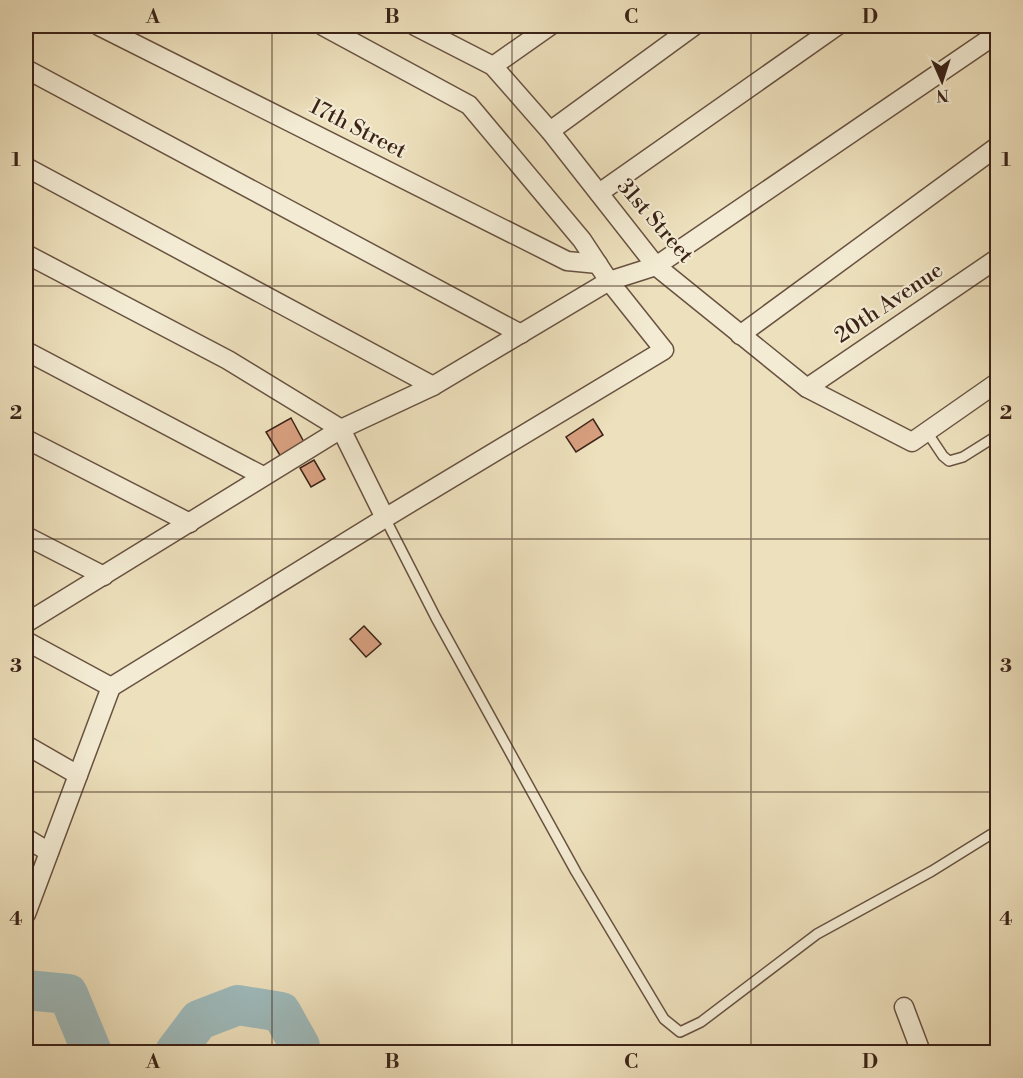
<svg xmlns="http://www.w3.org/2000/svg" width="1023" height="1078" viewBox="0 0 1023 1078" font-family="'Libre Bodoni',serif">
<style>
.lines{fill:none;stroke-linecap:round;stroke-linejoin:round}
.river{stroke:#9ebabb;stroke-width:40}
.building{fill:#d79f7f;stroke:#3b2318;stroke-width:1.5}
.lane-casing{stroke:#685241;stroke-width:12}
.street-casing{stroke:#685241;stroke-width:21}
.lane{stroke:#f3ebd3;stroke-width:9}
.street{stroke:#f3ebd3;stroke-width:18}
.grid{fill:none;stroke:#3b2318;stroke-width:1.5;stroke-opacity:0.55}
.labels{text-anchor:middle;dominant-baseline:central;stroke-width:4.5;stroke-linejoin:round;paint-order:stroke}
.street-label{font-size:22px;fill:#3b2318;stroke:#f3ebd3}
.neatline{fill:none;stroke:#3b2318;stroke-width:2}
.grid-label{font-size:20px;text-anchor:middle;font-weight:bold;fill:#3b2318}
</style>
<rect width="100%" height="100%" fill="#ede0bc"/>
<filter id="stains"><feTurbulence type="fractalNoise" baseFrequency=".00333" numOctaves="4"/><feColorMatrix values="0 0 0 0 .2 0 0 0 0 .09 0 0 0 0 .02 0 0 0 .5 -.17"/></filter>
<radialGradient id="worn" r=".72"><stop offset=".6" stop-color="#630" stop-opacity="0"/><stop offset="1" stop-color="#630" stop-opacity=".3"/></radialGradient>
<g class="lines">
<g class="river">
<path d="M26,990L68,994L92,1052"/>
<path d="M175,1052L199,1020L238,1005L281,1012L300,1046L299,1052"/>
</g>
</g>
<g class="building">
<path d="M291,418L305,444L281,457L266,432Z"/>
<path d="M593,419L603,435L576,452L566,437Z"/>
<path d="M314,460L325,479L311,487L300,468Z"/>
<path d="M364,626L381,644L366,657L350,639Z"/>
</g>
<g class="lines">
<defs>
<g id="lane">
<path d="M927,432L943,456L949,461L963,457L998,435"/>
<path d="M385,518L436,618L576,872L664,1019L680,1032L701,1022L817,934L932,871L998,830"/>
</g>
<g id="street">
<path d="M99,26L567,261L598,264"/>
<path d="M415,26L493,66L550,131L656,266L807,388L912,442L998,382"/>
<path d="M493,66L550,26"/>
<path d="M26,69L521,334"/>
<path d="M550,131L694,26"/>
<path d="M26,167L433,386L341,429L26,623"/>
<path d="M599,193L837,26"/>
<path d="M26,254L228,360L341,429L385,518"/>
<path d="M740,335L998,146"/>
<path d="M26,351L263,476"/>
<path d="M433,386L609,281L656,266L998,33"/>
<path d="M807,388L998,258"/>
<path d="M26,439L190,523"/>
<path d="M26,536L104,576"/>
<path d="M26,641L111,687L385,518L664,350L609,281L582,240L469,105L323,26"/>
<path d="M26,745L78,775"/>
<path d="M26,838L49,852"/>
<path d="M26,914L111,687"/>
<path d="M904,1007L921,1052"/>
</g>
</defs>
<use href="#lane" class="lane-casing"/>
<use href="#street" class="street-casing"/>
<use href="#lane" class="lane"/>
<use href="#street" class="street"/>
</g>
<path class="grid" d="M272,26V1052M512,26V1052M751,26V1052M26,286H998M26,539H998M26,792H998"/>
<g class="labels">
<g class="street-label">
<text transform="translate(358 129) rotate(27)">17th Street</text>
<text transform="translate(655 221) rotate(49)">31st Street</text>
<text transform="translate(889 303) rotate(-34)">20th Avenue</text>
</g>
</g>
<rect width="1023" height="1078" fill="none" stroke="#ede0bc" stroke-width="66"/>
<g transform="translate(942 81) rotate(177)" stroke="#f3ebd3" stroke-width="4.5" paint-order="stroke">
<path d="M0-4.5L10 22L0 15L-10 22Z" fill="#3b2318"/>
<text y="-9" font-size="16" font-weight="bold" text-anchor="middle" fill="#3b2318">N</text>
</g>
<rect x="33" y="33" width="957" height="1012" class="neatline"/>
<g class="grid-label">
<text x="153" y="23">A</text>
<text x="392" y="23">B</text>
<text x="631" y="23">C</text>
<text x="870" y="23">D</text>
<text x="16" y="166">1</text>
<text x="1006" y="166">1</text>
<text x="16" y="419">2</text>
<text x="1006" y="419">2</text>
<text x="16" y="672">3</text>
<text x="1006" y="672">3</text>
<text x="16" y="925">4</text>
<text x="1006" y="925">4</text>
<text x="153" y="1068">A</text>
<text x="392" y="1068">B</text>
<text x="631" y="1068">C</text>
<text x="870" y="1068">D</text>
</g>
<rect width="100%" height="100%" filter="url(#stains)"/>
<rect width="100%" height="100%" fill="url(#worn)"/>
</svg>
